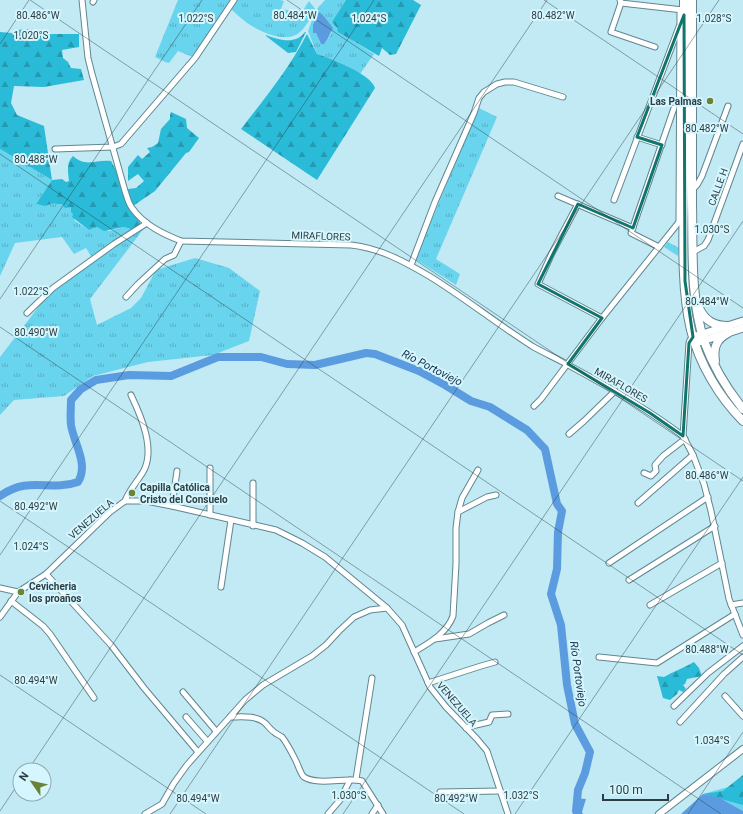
<svg xmlns="http://www.w3.org/2000/svg" width="743" height="814" viewBox="0 0 743 814" font-family="Roboto,sans-serif">
<style>
.grass{fill:url(#grass-tufts);fill-rule:evenodd}
.forest{fill:url(#forest-firs)}
.water{fill:#5b9ce0}
.lines{fill:none;stroke-linecap:round;stroke-linejoin:round}
.river{stroke:#5b9ce0;stroke-width:8}
.minor-casing{stroke:#618690;stroke-width:7}
.tertiary-casing{stroke:#618690;stroke-width:8}
.secondary-casing{stroke:#618690;stroke-width:9}
.primary-casing{stroke:#618690;stroke-width:10}
.minor{stroke:#fff;stroke-width:5}
.tertiary{stroke:#fff;stroke-width:6}
.secondary{stroke:#fff;stroke-width:7}
.primary{stroke:#fff;stroke-width:8}
.marked{fill:none;stroke:#0f766e;stroke-width:3;stroke-linejoin:round}
.ticks{fill:none;stroke:#2d3e42;stroke-width:1;stroke-opacity:0.45}
.poi-dot{fill:#6b8335;stroke:#d5f6fe;stroke-width:1.5}
.labels{text-anchor:middle;dominant-baseline:central;stroke-width:4;stroke-linejoin:round;paint-order:stroke}
.poi-label{font-size:10px;font-weight:bold;fill:#2d3e42;stroke:#d5f6fe;text-anchor:start}
.street-label{font-size:10px;fill:#2d3e42;stroke:#d5f6fe}
.water-label{font-size:11px;font-style:italic;fill:#122d49;stroke:#d5f6fe}
.ticks-label{font-size:10px;text-anchor:middle;fill:#2d3e42;stroke:#d5f6fe;stroke-width:4;stroke-linejoin:round;paint-order:stroke}
</style>
<defs>
<pattern id="grass-tufts" width="24" height="20" patternUnits="userSpaceOnUse"><rect width="24" height="20" fill="#69d4ed"/><path d="M3 7l-1-3M5 7V3M7 7l1-3M15 17l-1-3M17 17v-4M19 17l1-3" fill="none" stroke="#57adc2"/></pattern>
<pattern id="forest-firs" width="22" height="20" patternUnits="userSpaceOnUse"><rect width="22" height="20" fill="#2abbd8"/><path d="M5 1l3.5 6h-7zM16 11l3.5 6h-7z" fill="#2499b1"/></pattern>
</defs>
<rect width="100%" height="100%" fill="#c1eaf4"/>
<g class="grass">
<path d="M178,0H280L284,1L281,9L292,11L304,9L309,1L316,10L325,0H346L333,22L337,28L339,32L374,54L360,74L341,63L317,54L308,31L315,12C310,18 306,27 300,32C285,46 253,29 241,18C236,14 234,11 229,8L195,58L178,51L169,63L165,62L155,57ZM313,25L332,32L326,42L321,44L316,33H313Z"/>
<path d="M479,108L497,117L436,259L460,274L456,285L415,259Z"/>
<path d="M0,149L52,180L36,204C46,206 44,204 52,203C58,202 66,205 71,207L75,221L89,230L97,227L109,231L124,227L134,230L91,256L86,248L74,254L62,237L15,243L0,276Z"/>
<path d="M145,227L90,299L97,325L131,308L141,298L156,270L195,258L229,268L260,291L249,341L213,355L148,362L93,376L64,396L14,400L0,415V357L53,288Z"/>
<path d="M668,242L679,248L678,256L664,247Z"/>
<path d="M743,775V811L720,798L703,794L728,787Z"/>
</g>
<g class="forest">
<path d="M346,0H413L421,5L396,54L390,55L382,48L379,56L338,32L337,28L332,22Z"/>
<path d="M32,29L34,35L55,34H79V47L62,50L63,58L68,62L71,68L81,69L84,80L44,87L14,86L11,103L17,115L44,126L52,180L62,179L66,182L69,181C68,171 66,163 73,156C86,168 96,159 111,161L117,172L130,211L140,221V225L134,230L124,227L104,231L97,227L89,230L72,217L73,214L71,212V207L65,208L62,204H58L53,203L45,206L36,204L52,180L0,149V32L12,33L15,30Z"/>
<path d="M305,32H306L296,52L288,53L266,36V35C278,40 296,45 305,32Z"/>
<path d="M307,34L317,54C332,59 371,74 375,88L317,180L241,129C265,98 289,69 307,34Z"/>
<path d="M171,112L186,119L187,128L199,138L189,152L186,153L155,191L133,206L131,204L128,194V189L136,188L144,181L138,174L128,181V167L138,155L142,159L150,152L147,148L152,147L158,143L161,129L170,119V115Z"/>
<path d="M694,662L699,668L702,676L687,679L685,684L683,685L686,689L683,692L679,690L677,694L670,700L663,698L657,676L664,677C674,671 684,668 694,662Z"/>
<path d="M743,775V805L703,794L723,791Z"/>
</g>
<g class="water">
<path d="M319,12L323,15L333,28L327,40L324,44H321L316,33H313V25Z"/>
<path d="M703,794L720,798L743,811V814H681Z"/>
<path d="M574,798L586,799L582,812L583,814H573Z"/>
</g>
<g class="lines">
<path class="river" d="M0,496C30,475 49,492 78,482C89,464 74,444 71,425C70,417 71,408 71,400L81,389L96,380L129,375L171,376L218,357H261L287,364L315,365L366,353L375,354L419,371L445,385L471,401L490,407L527,430L545,449L557,504L562,511L558,532L557,569L551,594L561,625L567,685L575,724L590,752L585,773L578,790L576,811L578,814"/>
<defs>
<g id="minor">
<path d="M82,0L88,58L92,74L125,191C127,196 128,203 132,208C144,225 163,234 181,241L351,245C380,248 405,262 429,276C465,298 497,324 532,346C544,353 558,359 570,366C609,387 648,409 683,436"/>
<path d="M620,0L621,3L611,32L655,47"/>
<path d="M93,2L94,0"/>
<path d="M621,3L683,10"/>
<path d="M637,137L662,145"/>
<path d="M55,149L113,147L121,144L195,58L234,0"/>
<path d="M692,190L697,185L702,176L728,106"/>
<path d="M558,196L633,228"/>
<path d="M614,200L679,27"/>
<path d="M578,204L552,253L538,284L602,318"/>
<path d="M679,222L680,10"/>
<path d="M659,247L631,233L674,108"/>
<path d="M693,252L704,246L708,240L743,144"/>
<path d="M411,265L435,202L474,113L479,98L484,92L497,84L505,82H514L563,97"/>
<path d="M126,297L138,284L165,259L174,255L181,241"/>
<path d="M27,313L53,288L114,244L147,223"/>
<path d="M693,337L690,340L689,343L683,436L693,455L704,484L711,511L729,599L743,635"/>
<path d="M534,406L541,399L602,318L683,217"/>
<path d="M569,434L584,421L615,391"/>
<path d="M210,468V515"/>
<path d="M644,473L651,476L656,471L655,465L663,456L685,439"/>
<path d="M253,483V526"/>
<path d="M125,501C129,490 137,482 143,472C156,450 141,416 131,395"/>
<path d="M638,503L693,455"/>
<path d="M172,506L177,471"/>
<path d="M458,512L487,497L496,495"/>
<path d="M609,563L708,497"/>
<path d="M46,574L111,645L144,688L198,752"/>
<path d="M629,580L715,526"/>
<path d="M221,587L231,520"/>
<path d="M0,588L18,592"/>
<path d="M11,601L43,626L50,634L94,698"/>
<path d="M650,605L722,563"/>
<path d="M731,605L743,603"/>
<path d="M0,617L18,592L46,574L110,512L125,501H146L172,506L276,530L302,543L325,557L387,608L402,625L430,687L446,707L477,739L487,751L508,814"/>
<path d="M435,639L469,634L488,623L504,615"/>
<path d="M414,652C429,643 447,633 453,616L456,564V528L458,512L462,498L478,470"/>
<path d="M599,657L657,663L735,614"/>
<path d="M428,683L481,666L495,662"/>
<path d="M183,692L216,731"/>
<path d="M725,696L743,716"/>
<path d="M674,706L708,673L743,646"/>
<path d="M186,717L207,741"/>
<path d="M230,717C241,717 256,715 265,723C268,726 271,730 274,732C276,734 279,735 282,737C287,743 292,753 296,761C298,765 301,775 304,777C318,786 347,777 362,781L383,814"/>
<path d="M680,722L724,674L743,657"/>
<path d="M466,728L476,725L489,722L492,715L508,714"/>
<path d="M356,779L372,678"/>
<path d="M440,792L500,791"/>
<path d="M145,814L162,804L174,783L187,765L245,700L263,685L312,656L326,645L339,631L354,617L370,610L387,608"/>
<path d="M328,814L340,800L350,780"/>
<path d="M372,814L378,805"/>
</g>
<path id="tertiary" d="M659,814L743,749"/>
<g id="secondary">
<path d="M693,337L743,321"/>
<path d="M699,342L743,328"/>
</g>
<g id="primary">
<path d="M684,0C684,60 685,119 684,179C684,226 680,284 691,330C699,363 719,397 743,421"/>
<path d="M692,0C692,68 692,135 692,203C693,248 690,297 704,341C713,366 726,388 743,409"/>
<path d="M699,308C705,321 714,326 728,326"/>
<path d="M715,361C713,348 716,339 728,333"/>
</g>
</defs>
<use href="#minor" class="minor-casing"/>
<use href="#tertiary" class="tertiary-casing"/>
<use href="#secondary" class="secondary-casing"/>
<use href="#primary" class="primary-casing"/>
<use href="#minor" class="minor"/>
<use href="#tertiary" class="tertiary"/>
<use href="#secondary" class="secondary"/>
<use href="#primary" class="primary"/>
</g>
<path class="marked" d="M684,15L685,281L693,337L689,343L683,436L650,413L568,364L602,318L538,284L578,204L633,228L662,145L637,137Z"/>
<path class="ticks" d="M30,0L743,481M287,0L743,308M544,0L743,134M0,44L29,0M0,154L743,655M0,299L202,0M0,327L721,814M0,501L464,814M0,555L374,0M0,675L206,814M28,770L547,0M0,811L20,781M170,814L719,0M343,814L743,221M515,814L743,477M688,814L743,732"/>
<g class="poi-dot">
<circle cx="710" cy="101" r="4"/>
<circle cx="132" cy="493" r="4"/>
<circle cx="21" cy="592" r="4"/>
</g>
<g class="labels">
<g class="poi-label">
<text x="702" y="101" text-anchor="end">Las Palmas</text>
<text x="140" y="487">Capilla Católica<tspan x="140" dy="12">Cristo del Consuelo</tspan></text>
<text x="29" y="586">Cevicheria<tspan x="29" dy="12">los proaños</tspan></text>
</g>
<g class="street-label">
<text transform="translate(718 187) rotate(-70)">CALLE H</text>
<text transform="translate(321 236) rotate(2)">MIRAFLORES</text>
<text transform="translate(621 385) rotate(30)">MIRAFLORES</text>
<text transform="translate(91 519) rotate(-41)">VENEZUELA</text>
<text transform="translate(457 704) rotate(49)">VENEZUELA</text>
</g>
<g class="water-label">
<text transform="translate(432 368) rotate(27)">Río Portoviejo</text>
<text transform="translate(578 674) rotate(82)">Río Portoviejo</text>
</g>
</g>
<g class="ticks-label">
<text x="38" y="19">80.486°W</text>
<text x="295" y="19">80.484°W</text>
<text x="553" y="19">80.482°W</text>
<text x="196" y="22">1.022°S</text>
<text x="369" y="22">1.024°S</text>
<text x="714" y="22">1.028°S</text>
<text x="31" y="39">1.020°S</text>
<text x="707" y="132">80.482°W</text>
<text x="36" y="163">80.488°W</text>
<text x="712" y="233">1.030°S</text>
<text x="31" y="295">1.022°S</text>
<text x="707" y="305">80.484°W</text>
<text x="36" y="336">80.490°W</text>
<text x="707" y="479">80.486°W</text>
<text x="36" y="510">80.492°W</text>
<text x="31" y="550">1.024°S</text>
<text x="707" y="653">80.488°W</text>
<text x="36" y="684">80.494°W</text>
<text x="712" y="744">1.034°S</text>
<text x="349" y="799">1.030°S</text>
<text x="521" y="799">1.032°S</text>
<text x="198" y="802">80.494°W</text>
<text x="456" y="802">80.492°W</text>
</g>
<g transform="translate(32 782) rotate(304)"><circle r="19" fill="#d5f6fe" stroke="#92acb3"/>
<path d="M0-3L7 15L0 10L-7 15Z" fill="#6b8335"/>
<text y="-6" font-size="11" font-weight="bold" text-anchor="middle" fill="#2d3e42">N</text>
</g>
<path d="M603 794v6h65v-6" fill="none" stroke="#2d3e42" stroke-width="2"/>
<text x="609" y="794" font-size="12" fill="#2d3e42" stroke="#d5f6fe" stroke-width="3" paint-order="stroke">100 m</text>
</svg>
